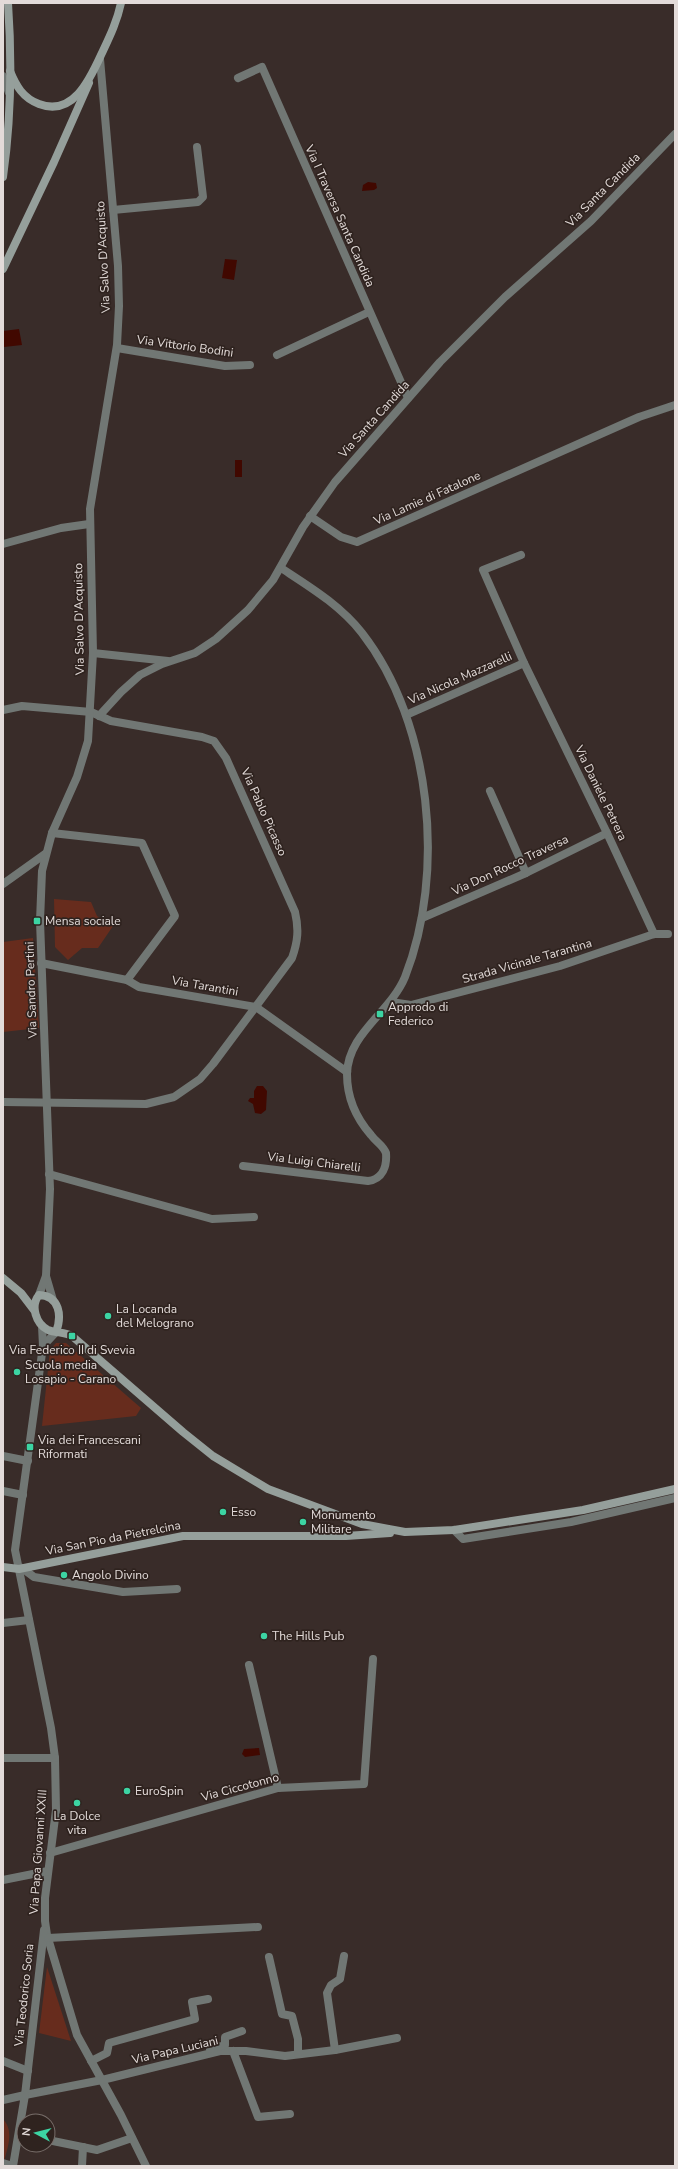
<svg xmlns="http://www.w3.org/2000/svg" width="678" height="2169" viewBox="0 0 678 2169" font-family="'Nunito Sans',sans-serif">
<style>
.green{fill:#672c1d}
.water{fill:#410800}
.lines{fill:none;stroke-linecap:round;stroke-linejoin:round}
.street{stroke:#717774;stroke-width:8}
.secondary{stroke:#959f9b;stroke-width:8}
.poi-dot{fill:#3cd4a3;stroke:#2f231f;stroke-width:1.5}
.labels{text-anchor:middle;dominant-baseline:central;stroke-width:3.5;stroke-linejoin:round;paint-order:stroke}
.street-label{font-size:12px;fill:#e3dbd9;stroke:#2f231f}
.poi-label{font-size:12px;fill:#e3dbd9;stroke:#2f231f;text-anchor:start}
</style>
<rect width="100%" height="100%" fill="#392c29"/>
<g class="green">
<path d="M54,899L91,902L97,916L113,926L98,948H82L68,960L55,947Z"/>
<path d="M33,938L39,1028L3,1032V942Z"/>
<path d="M56,1343H66L141,1408L136,1416L42,1426L50,1350Z"/>
<path d="M47,1967L71,2041L39,2033Z"/>
<path d="M3,2119C15,2132 7,2149 3,2165Z"/>
</g>
<g class="water">
<path d="M368,182L376,183L377,188L374,190L362,191L363,185Z"/>
<path d="M225,259L237,260L234,280L222,278Z"/>
<path d="M19,329L22,345L4,347L3,331Z"/>
<rect x="235" y="460" width="7" height="17"/>
<path d="M257,1086H263L267,1091L266,1110L261,1114L255,1113L253,1104L248,1101L250,1098H254V1091Z"/>
<path d="M259,1748L260,1755L245,1757L242,1754L244,1749Z"/>
</g>
<g class="lines">
<g class="street">
<path d="M3,76L9,93"/>
<path d="M238,78L262,67L408,398"/>
<path d="M113,210L198,202L203,197L197,147"/>
<path d="M117,348L225,366L250,365"/>
<path d="M277,355L369,312"/>
<path d="M310,516L341,537L357,542L639,417L675,405"/>
<path d="M3,544L61,528L89,524"/>
<path d="M93,653L168,661"/>
<path d="M524,663L607,833L654,934"/>
<path d="M3,710L22,706L91,712L111,721L202,737L214,741L226,758L295,912C299,929 298,941 292,958L213,1064L200,1079L174,1097L146,1104L3,1102"/>
<path d="M406,715L524,663L483,570L521,555"/>
<path d="M99,716L121,692L140,675L162,664L195,653L216,639L248,610L273,580L303,527L335,482L440,362L505,297L591,221L675,134"/>
<path d="M490,791L526,873"/>
<path d="M52,833L142,843L175,916L127,980"/>
<path d="M3,884L45,854"/>
<path d="M422,918L526,873L607,833"/>
<path d="M41,963L127,980L139,987L256,1007L347,1072"/>
<path d="M391,1002L411,1005L560,966L654,934H668"/>
<path d="M243,1166L368,1181C383,1179 387,1166 386,1153C383,1145 376,1142 371,1135C356,1118 347,1097 347,1074C348,1033 390,1013 405,977C446,873 432,723 362,633C340,605 310,587 281,568"/>
<path d="M49,1174L212,1219L254,1217"/>
<path d="M46,1276L53,1300"/>
<path d="M39,1295L46,1276L50,1189L40,921L42,871L52,833L77,777L88,741L93,653L90,509L117,345L119,306L118,266L100,59"/>
<path d="M42,1326L43,1346L15,1550L51,1728L55,1758L56,1810L45,1898V1921L47,1935L77,2035L121,2115L146,2166"/>
<path d="M43,1346L56,1332"/>
<path d="M3,1456L28,1461"/>
<path d="M3,1491L23,1495"/>
<path d="M454,1530L463,1539L571,1522L675,1498"/>
<path d="M22,1568L34,1577L123,1592L177,1589"/>
<path d="M3,1623L29,1620"/>
<path d="M249,1665L278,1788"/>
<path d="M3,1758H55"/>
<path d="M50,1853L278,1788L364,1784L373,1659"/>
<path d="M3,1880L48,1871"/>
<path d="M44,1930L25,2095L102,2080L220,2051H246L285,2056L335,2050L397,2038"/>
<path d="M48,1938L258,1927"/>
<path d="M269,1957L282,2014L292,2016L298,2039V2054"/>
<path d="M210,2049L225,2045V2037L242,2031"/>
<path d="M335,2050L327,1993L331,1985L340,1979L344,1956"/>
<path d="M233,2051L258,2117L290,2114"/>
<path d="M3,2061L28,2071"/>
<path d="M91,2061L107,2053L109,2043L195,2019L192,2002L208,1999"/>
<path d="M3,2100L25,2095L13,2166"/>
<path d="M48,2140L97,2150L132,2138"/>
<path d="M3,2163L13,2166"/>
<path d="M82,2166L83,2147"/>
</g>
<g class="secondary">
<path d="M10,71C16,86 23,98 39,104C73,117 90,79 101,55C109,38 117,22 121,3"/>
<path d="M3,177C11,120 12,60 8,3"/>
<path d="M3,269L54,162L89,83"/>
<path d="M3,1278L21,1293L34,1310"/>
<path d="M56,1332C62,1316 60,1296 39,1295C30,1306 36,1324 48,1330C56,1333 65,1332 72,1336L183,1432L213,1456L268,1489L362,1524L405,1532L454,1530L583,1510L675,1489"/>
<path d="M3,1567L19,1569L183,1536H346L390,1533"/>
</g>
</g>
<g class="poi-dot">
<rect x="33" y="917" width="8" height="8" rx="2"/>
<rect x="376" y="1010" width="8" height="8" rx="2"/>
<circle cx="108" cy="1316" r="4"/>
<rect x="68" y="1332" width="8" height="8" rx="2"/>
<circle cx="17" cy="1372" r="4"/>
<rect x="26" y="1443" width="8" height="8" rx="2"/>
<circle cx="223" cy="1512" r="4"/>
<circle cx="303" cy="1522" r="4"/>
<circle cx="64" cy="1575" r="4"/>
<circle cx="264" cy="1636" r="4"/>
<circle cx="127" cy="1791" r="4"/>
<circle cx="77" cy="1803" r="4"/>
</g>
<g class="labels">
<g class="street-label">
<text transform="translate(603 190) rotate(-45)">Via Santa Candida</text>
<text transform="translate(340 216) rotate(66)">Via I Traversa Santa Candida</text>
<text transform="translate(103 257) rotate(-93)">Via Salvo D'Acquisto</text>
<text transform="translate(185 346) rotate(8)">Via Vittorio Bodini</text>
<text transform="translate(374 419) rotate(-48)">Via Santa Candida</text>
<text transform="translate(427 498) rotate(-24)">Via Lamie di Fatalone</text>
<text transform="translate(79 619) rotate(-91)">Via Salvo D'Acquisto</text>
<text transform="translate(460 678) rotate(-24)">Via Nicola Mazzarelli</text>
<text transform="translate(601 793) rotate(64)">Via Daniele Petrera</text>
<text transform="translate(264 812) rotate(66)">Via Pablo Picasso</text>
<text transform="translate(510 865) rotate(-25)">Via Don Rocco Traversa</text>
<text transform="translate(527 961) rotate(-16)">Strada Vicinale Tarantina</text>
<text transform="translate(205 986) rotate(10)">Via Tarantini</text>
<text transform="translate(31 990) rotate(-92)">Via Sandro Pertini</text>
<text transform="translate(314 1162) rotate(7)">Via Luigi Chiarelli</text>
<text transform="translate(113 1538) rotate(-11)">Via San Pio da Pietrelcina</text>
<text transform="translate(240 1787) rotate(-15)">Via Ciccotonno</text>
<text transform="translate(38 1852) rotate(-86)">Via Papa Giovanni XXIII</text>
<text transform="translate(24 1995) rotate(-84)">Via Teodorico Soria</text>
<text transform="translate(175 2050) rotate(-13)">Via Papa Luciani</text>
</g>
<g class="poi-label">
<text x="45" y="921">Mensa sociale</text>
<text x="388" y="1007">Approdo di<tspan x="388" dy="14">Federico</tspan></text>
<text x="116" y="1309">La Locanda<tspan x="116" dy="14">del Melograno</tspan></text>
<text x="72" y="1350" text-anchor="middle">Via Federico II di Svevia</text>
<text x="25" y="1365">Scuola media<tspan x="25" dy="14">Losapio - Carano</tspan></text>
<text x="38" y="1440">Via dei Francescani<tspan x="38" dy="14">Riformati</tspan></text>
<text x="231" y="1512">Esso</text>
<text x="311" y="1515">Monumento<tspan x="311" dy="14">Militare</tspan></text>
<text x="72" y="1575">Angolo Divino</text>
<text x="272" y="1636">The Hills Pub</text>
<text x="135" y="1791">EuroSpin</text>
<text x="77" y="1816" text-anchor="middle">La Dolce<tspan x="77" dy="14">vita</tspan></text>
</g>
</g>
<rect width="678" height="2169" fill="none" stroke="#e3dbd9" stroke-width="8"/>
<g transform="translate(36 2133) rotate(277)"><circle r="19" fill="#2f231f" stroke="#776d69"/>
<path d="M0-3L7 15L0 10L-7 15Z" fill="#3cd4a3"/>
<text y="-6" font-size="11" font-weight="bold" text-anchor="middle" fill="#e3dbd9">N</text>
</g>
</svg>
